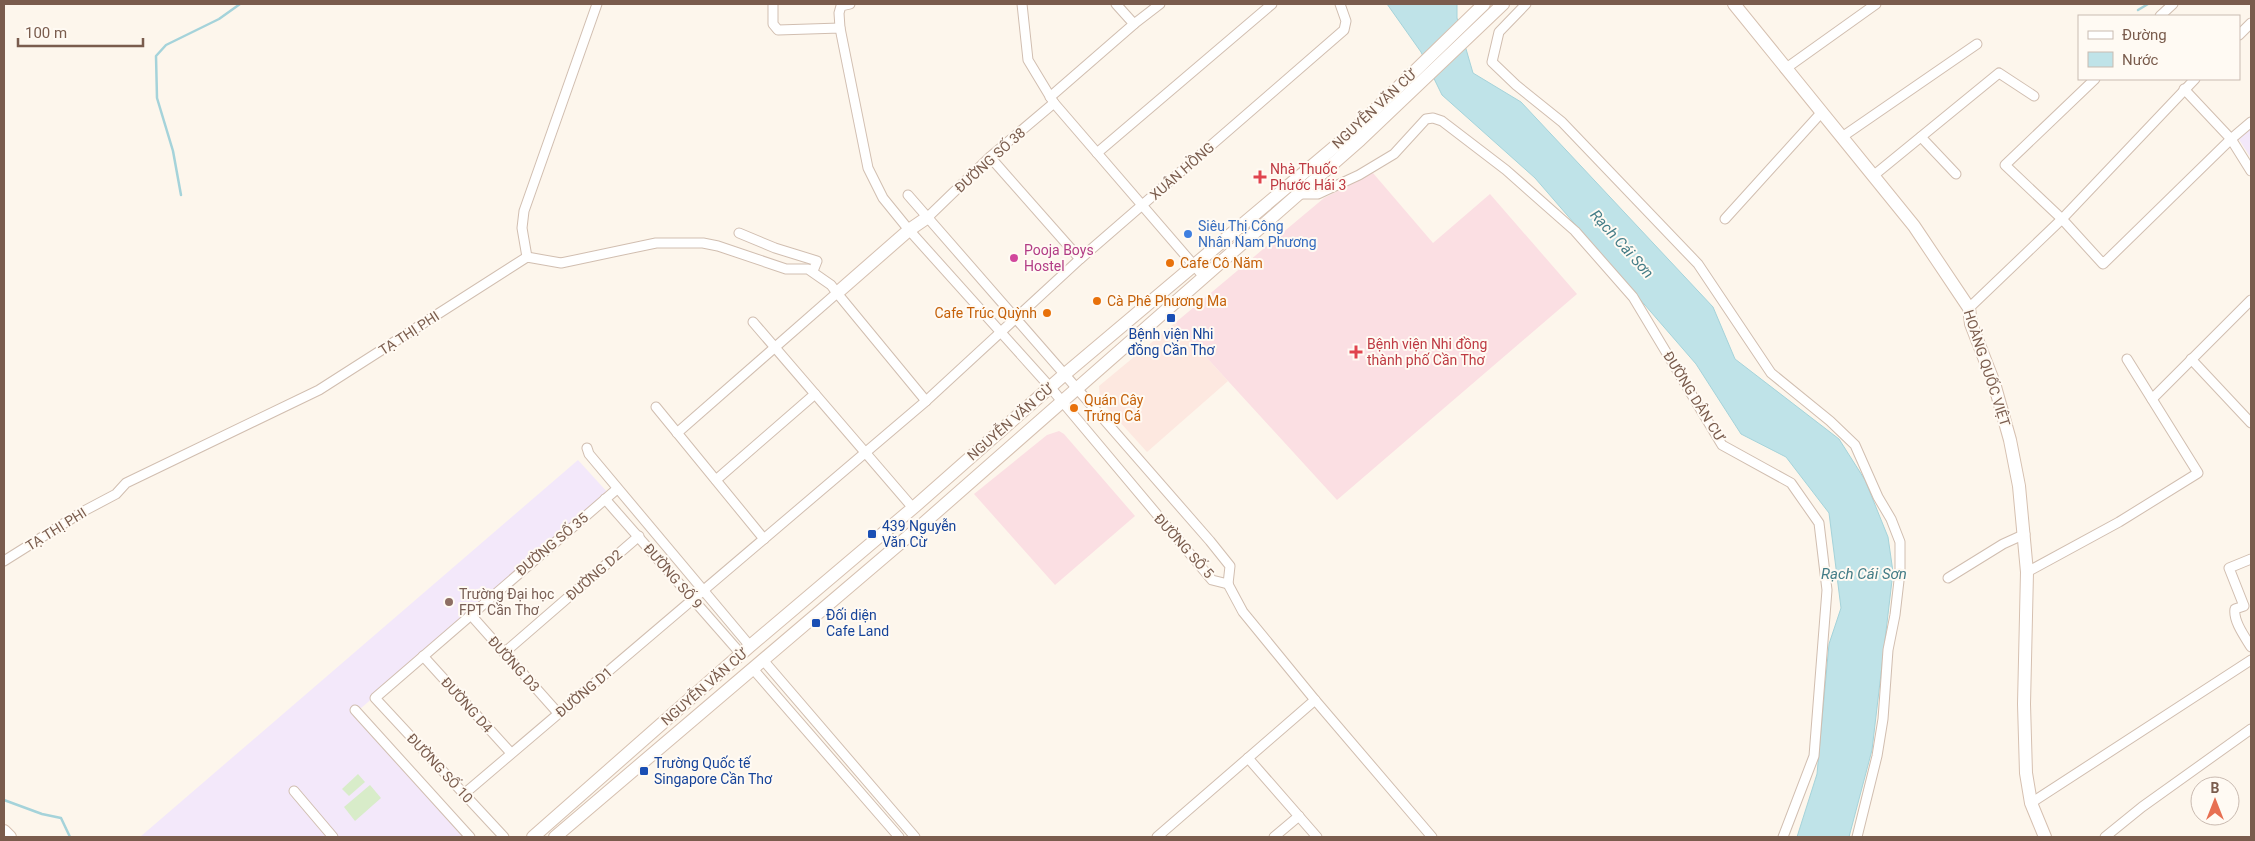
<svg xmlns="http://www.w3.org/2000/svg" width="2255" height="841" viewBox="0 0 2255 841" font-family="Roboto,sans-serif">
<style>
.commercial{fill:#fde8e0}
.education{fill:#f3e8fa}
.medical{fill:#fbdfe3}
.green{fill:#d8ecc9}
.water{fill:#bfe3e8;stroke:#a5d3da}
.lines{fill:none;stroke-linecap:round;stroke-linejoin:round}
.stream{stroke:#a5d3da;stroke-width:2.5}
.street-casing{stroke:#d1beb0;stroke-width:11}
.secondary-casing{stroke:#d6c0b0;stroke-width:14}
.street{stroke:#fff;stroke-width:9}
.secondary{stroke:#fff;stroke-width:12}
.health-dot{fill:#e0444e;stroke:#fffaf3;stroke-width:2}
.shop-dot{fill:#3f7fe0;stroke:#fffaf3;stroke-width:2}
.hotel-dot{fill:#d1479c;stroke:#fffaf3;stroke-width:2}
.food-dot{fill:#e8710a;stroke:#fffaf3;stroke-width:2}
.transit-dot{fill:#1a4fb4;stroke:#fffaf3;stroke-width:2}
.education-dot{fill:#8d6e63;stroke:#fffaf3;stroke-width:2}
.labels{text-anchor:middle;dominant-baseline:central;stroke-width:4;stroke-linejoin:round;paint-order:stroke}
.street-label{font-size:14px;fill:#7a5c4d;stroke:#fffaf3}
.health-label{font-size:14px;fill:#be3a42;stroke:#fffaf3;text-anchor:start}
.shop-label{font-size:14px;fill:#366cbe;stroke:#fffaf3;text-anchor:start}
.hotel-label{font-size:14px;fill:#b23c85;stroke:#fffaf3;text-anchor:start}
.food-label{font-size:14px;fill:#c56008;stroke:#fffaf3;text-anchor:start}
.transit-label{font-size:14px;fill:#164399;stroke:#fffaf3;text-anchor:start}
.education-label{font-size:14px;fill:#785e54;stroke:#fffaf3;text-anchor:start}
.water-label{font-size:15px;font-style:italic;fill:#437c86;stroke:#fffaf3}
</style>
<rect width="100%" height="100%" fill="#fdf6ec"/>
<path class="commercial" d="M1175,323L1228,381L1147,452L1100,400L1099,386Z"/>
<g class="education">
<path d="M2251,127V158L2238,138Z"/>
<path d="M578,460L609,494L360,709L472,837H140Z"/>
</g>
<g class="medical">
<path d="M1373,173L1433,243L1490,194L1577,294L1337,500L1175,323L1324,198Z"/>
<path d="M1059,431L1064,434L1135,516L1055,585L974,494L1047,435Z"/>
</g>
<g class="green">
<path d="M358,774L365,782L349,796L342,789Z"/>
<path d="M370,785L381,798L355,821L344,807Z"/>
</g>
<path class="water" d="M1387,4H1457V18L1473,73L1521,102L1713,307L1735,359L1839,439L1865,480L1888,537L1893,572L1872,750L1849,837H1797L1817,774L1829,644L1841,608L1829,513L1786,457L1741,434L1696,364L1535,178L1442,95L1421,52Z"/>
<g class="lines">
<g class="stream">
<path d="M2138,10L2148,4"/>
<path d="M181,195L173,151L157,98L156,56L166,45L219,19L240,4"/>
<path d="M4,800L42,814L61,818L70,837"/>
</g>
<defs>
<g id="street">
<path d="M773,4V24L778,30L840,28L868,168L883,198L909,230L1050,387L1212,580L1228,584"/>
<path d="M1022,4L1028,60L1054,103L1204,277"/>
<path d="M1116,4L1134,24L1160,4"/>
<path d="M1526,4L1499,32L1492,62L1516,85L1562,122L1698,264L1771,373L1830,421L1855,445L1878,497L1891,519L1900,542V572L1895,615L1888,650L1883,719L1877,756L1857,837"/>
<path d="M2160,16L2173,4"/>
<path d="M840,28L839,13L841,6L850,4"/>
<path d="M2239,35L2251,23"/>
<path d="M1785,69L1876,4"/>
<path d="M2095,79L2005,165L2062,219L2103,264L2231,139L2251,122"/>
<path d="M2184,89L2231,139L2251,171"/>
<path d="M1050,97L1134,24"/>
<path d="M1842,137L1977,44"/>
<path d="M1921,137L1956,174"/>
<path d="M1097,153L1272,4"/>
<path d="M990,157L1080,259"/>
<path d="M1873,176L1999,73L2034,96"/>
<path d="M1298,194H1318L1359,175L1394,154L1426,119L1433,118L1442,121L1506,170L1575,231L1633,297L1722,445L1791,483L1819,523L1827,590L1814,756L1783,837"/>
<path d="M908,195L1210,541L1230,566L1228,584"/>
<path d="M928,217L990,157L1054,103"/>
<path d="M1725,219L1821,113"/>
<path d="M739,233L775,248L817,261L813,271"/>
<path d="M527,257L522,228L524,211L597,4"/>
<path d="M1969,308L2062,219L2195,79"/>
<path d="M753,322L913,508"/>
<path d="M2191,359L2251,423"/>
<path d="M2152,399L2251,300"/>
<path d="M656,407L764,539"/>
<path d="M677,433L837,293"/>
<path d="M587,448L589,454L750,646"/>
<path d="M716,480L815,394"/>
<path d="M605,499L741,654"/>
<path d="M2251,559L2229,568L2244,606L2235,609C2233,621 2245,637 2251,647"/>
<path d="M4,561L82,512L116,494L126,483L319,390L527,257L561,263L656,243H703L718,246L786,269H808L831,285L837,293L926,401"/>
<path d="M2027,572L2119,522L2198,473L2127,359"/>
<path d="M1948,578L2003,544L2025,534"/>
<path d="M1228,584L1243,612L1315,700L1432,837"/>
<path d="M470,614L558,713"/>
<path d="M504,653L639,536"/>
<path d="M423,656L511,753"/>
<path d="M763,660L915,837"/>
<path d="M753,669L899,837"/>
<path d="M355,710L470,837"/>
<path d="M1248,758L1317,837"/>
<path d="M294,791L333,837"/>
<path d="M464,794L926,401L1080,259L1344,30L1346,21L1340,4"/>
<path d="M2031,803L2251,660"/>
<path d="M504,837L375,698L617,489"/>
<path d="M1157,837L1315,700"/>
<path d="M1274,837L1299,816"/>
<path d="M2105,837L2142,807L2251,729"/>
</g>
<g id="secondary">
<path d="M1734,4L1914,226L1969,308L1971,324L1994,383L2010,440L2019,486L2027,572L2024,704L2026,773L2031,803L2045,837"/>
<path d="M837,293L909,230L928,217"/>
<path d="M4,831L10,837"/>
<path d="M533,837L750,646L913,508L1065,374L1351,133L1484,4"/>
<path d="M555,837L925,522L1360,140L1503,4"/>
</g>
</defs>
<use href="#street" class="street-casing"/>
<use href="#secondary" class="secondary-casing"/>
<use href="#street" class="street"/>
<use href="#secondary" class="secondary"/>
</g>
<g class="health-dot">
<path d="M1257.5 169.5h5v5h5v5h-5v5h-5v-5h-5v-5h5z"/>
<path d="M1353.5 344.5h5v5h5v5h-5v5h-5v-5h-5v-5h5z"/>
</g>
<circle class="shop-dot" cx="1188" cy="234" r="5"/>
<circle class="hotel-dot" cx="1014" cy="258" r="5"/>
<g class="food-dot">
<circle cx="1170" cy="263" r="5"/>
<circle cx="1097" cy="301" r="5"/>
<circle cx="1047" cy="313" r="5"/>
<circle cx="1074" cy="408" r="5"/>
</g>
<g class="transit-dot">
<rect x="1166" y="313" width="10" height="10" rx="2.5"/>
<rect x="867" y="529" width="10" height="10" rx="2.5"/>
<rect x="811" y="618" width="10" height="10" rx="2.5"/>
<rect x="639" y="766" width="10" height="10" rx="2.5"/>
</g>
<circle class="education-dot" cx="449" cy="602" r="5"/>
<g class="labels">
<g class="street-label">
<text transform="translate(1374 109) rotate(-43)">NGUYỄN VĂN CỪ</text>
<text transform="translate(990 160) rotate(-42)">ĐƯỜNG SỐ 38</text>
<text transform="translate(1182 171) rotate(-41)">XUÂN HỒNG</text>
<text transform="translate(409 333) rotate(-33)">TẠ THỊ PHI</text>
<text transform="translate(1987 368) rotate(72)">HOÀNG QUỐC VIỆT</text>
<text transform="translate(1694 396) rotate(58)">ĐƯỜNG DÂN CƯ</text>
<text transform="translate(1010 422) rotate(-41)">NGUYỄN VĂN CỪ</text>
<text transform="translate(56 529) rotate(-32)">TẠ THỊ PHI</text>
<text transform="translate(552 544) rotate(-40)">ĐƯỜNG SỐ 35</text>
<text transform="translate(1184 546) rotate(48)">ĐƯỜNG SỐ 5</text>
<text transform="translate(594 575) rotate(-41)">ĐƯỜNG D2</text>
<text transform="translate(673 576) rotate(49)">ĐƯỜNG SỐ 9</text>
<text transform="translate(514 664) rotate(48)">ĐƯỜNG D3</text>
<text transform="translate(704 687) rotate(-41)">NGUYỄN VĂN CỪ</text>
<text transform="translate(584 692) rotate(-40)">ĐƯỜNG D1</text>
<text transform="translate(467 705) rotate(48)">ĐƯỜNG D4</text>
<text transform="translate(440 768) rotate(47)">ĐƯỜNG SỐ 10</text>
</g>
<g class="health-label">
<text x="1270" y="169">Nhà Thuốc<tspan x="1270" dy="16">Phước Hái 3</tspan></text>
<text x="1367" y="344">Bệnh viện Nhi đồng<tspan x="1367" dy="16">thành phố Cần Thơ</tspan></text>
</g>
<g class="shop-label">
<text x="1198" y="226">Siêu Thị Công<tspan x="1198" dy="16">Nhân Nam Phương</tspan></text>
</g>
<g class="hotel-label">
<text x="1024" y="250">Pooja Boys<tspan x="1024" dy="16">Hostel</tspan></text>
</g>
<g class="food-label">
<text x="1180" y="263">Cafe Cô Năm</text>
<text x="1107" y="301">Cà Phê Phương Ma</text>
<text x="1037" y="313" text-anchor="end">Cafe Trúc Quỳnh</text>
<text x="1084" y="400">Quán Cây<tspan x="1084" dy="16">Trứng Cá</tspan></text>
</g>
<g class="transit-label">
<text x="1171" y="334" text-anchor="middle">Bệnh viện Nhi<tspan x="1171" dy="16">đồng Cần Thơ</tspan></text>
<text x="882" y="526">439 Nguyễn<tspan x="882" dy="16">Văn Cừ</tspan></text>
<text x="826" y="615">Đối diện<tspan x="826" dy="16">Cafe Land</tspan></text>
<text x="654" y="763">Trường Quốc tế<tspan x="654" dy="16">Singapore Cần Thơ</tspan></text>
</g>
<g class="education-label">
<text x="459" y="594">Trường Đại học<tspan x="459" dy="16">FPT Cần Thơ</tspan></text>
</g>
<g class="water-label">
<text transform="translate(1622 244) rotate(48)">Rạch Cái Sơn</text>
<text x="1864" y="574">Rạch Cái Sơn</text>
</g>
</g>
<rect width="2255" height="841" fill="none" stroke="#7a5c4d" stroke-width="10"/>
<rect x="2078" y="15" width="162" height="65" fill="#fffaf3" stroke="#cabbb1"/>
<rect x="2088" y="31" width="25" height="8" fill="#ffffff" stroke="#cabbb1"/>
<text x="2122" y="40" font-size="15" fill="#7a5c4d">Đường</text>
<rect x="2088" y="52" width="25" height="15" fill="#bfe3e8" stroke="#cabbb1"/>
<text x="2122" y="65" font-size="15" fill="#7a5c4d">Nước</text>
<g transform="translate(2215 801)"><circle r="24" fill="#fffaf3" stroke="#cabbb1"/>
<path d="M0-4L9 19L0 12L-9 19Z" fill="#e76f51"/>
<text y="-8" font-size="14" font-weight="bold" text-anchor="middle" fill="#7a5c4d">B</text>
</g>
<path d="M18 38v8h125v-8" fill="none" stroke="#7a5c4d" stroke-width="2.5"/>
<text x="25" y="38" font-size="15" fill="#7a5c4d" stroke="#fffaf3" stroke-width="4" paint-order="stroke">100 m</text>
</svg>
